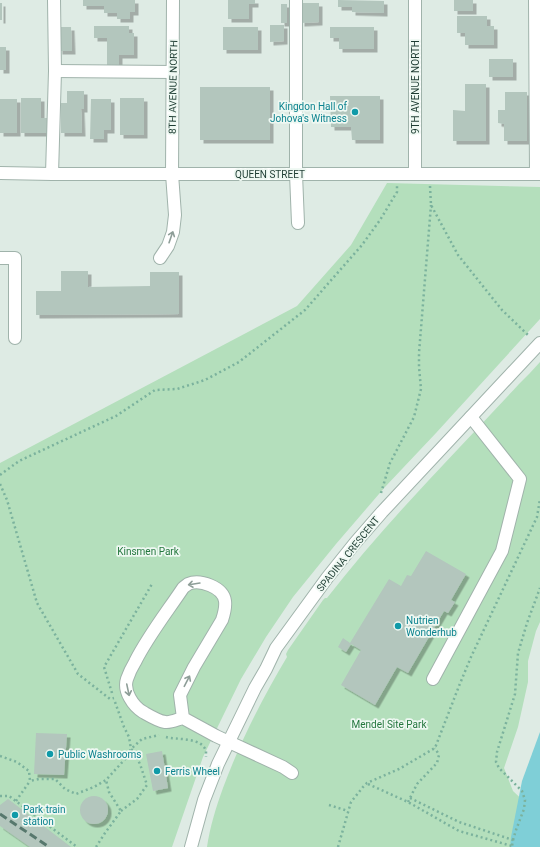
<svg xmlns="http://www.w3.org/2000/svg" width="540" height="847" viewBox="0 0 540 847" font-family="Roboto,sans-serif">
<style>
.green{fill:#b4dfbc}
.water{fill:#7fcfd7}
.building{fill:#b3c6bd;filter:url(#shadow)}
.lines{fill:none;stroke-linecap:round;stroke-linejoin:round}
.minor-casing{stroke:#a0b3ab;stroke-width:14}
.path{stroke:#7bb29d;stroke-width:2.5;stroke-dasharray:2 3;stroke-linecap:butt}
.minor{stroke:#fff;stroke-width:12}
.rail{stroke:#57786d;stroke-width:3;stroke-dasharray:8 4;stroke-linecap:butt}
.oneway{stroke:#8e9e98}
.culture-dot{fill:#0f9aa8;stroke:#eef8f2;stroke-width:1.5}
.labels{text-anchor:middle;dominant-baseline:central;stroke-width:3.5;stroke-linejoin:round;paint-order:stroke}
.street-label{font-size:10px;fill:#1d3c32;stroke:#eef8f2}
.culture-label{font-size:10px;fill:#0d838f;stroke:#eef8f2;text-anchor:start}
.park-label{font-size:10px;fill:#24773e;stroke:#eef8f2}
</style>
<defs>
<filter id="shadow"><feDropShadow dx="3.5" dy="3.5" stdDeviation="0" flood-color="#0004"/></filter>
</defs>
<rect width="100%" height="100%" fill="#deebe4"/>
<g class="green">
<path d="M387,183L540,187V319L436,433L385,487L336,544L293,597L266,637L241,679L203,757L172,847H0V463L297,306L351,245Z"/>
<path d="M540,362V622L536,631L528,661V682L518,727L504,768L513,791L531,808L523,847H207C210,827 216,807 223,788C240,742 262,699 287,657L286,654L288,650L323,600L325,598H327C386,522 454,454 519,384C526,377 533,370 540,362Z"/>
</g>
<path class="water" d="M540,732V847H510L511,837L522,781Z"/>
<g class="building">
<path d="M83,0H135V12H130V19H117V13H104V6H83Z"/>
<path d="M228,0H255V4H249V19H228Z"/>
<path d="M338,0L384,1V13L352,12V7H338Z"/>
<rect x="454" y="0" width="19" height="11"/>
<rect x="0" y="3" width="2" height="17"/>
<path d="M301,3H319V22L301,23Z"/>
<rect x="281" y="4" width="6" height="19"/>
<path d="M457,16H487V26H494V45H465V33H457Z"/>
<path d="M270,25H284V41L270,42Z"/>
<path d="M94,26H129V33H134V55H119V66H107V38H94Z"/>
<path d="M58,27H71L72,51H59Z"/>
<rect x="223" y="27" width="35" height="23"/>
<path d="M330,27H374V49H339V38H330Z"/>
<rect x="0" y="47" width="6" height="23"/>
<rect x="489" y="59" width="24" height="18"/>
<path d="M465,84H486V141H453V110L465,111Z"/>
<rect x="200" y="87" width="70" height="53"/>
<path d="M67,91H84V109H81L82,133H61V103H67Z"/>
<path d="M505,92H527V141H504V124L498,123V110H505Z"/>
<path d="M330,96H380V140H352L351,127H331Z"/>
<path d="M21,98H41V118H47V133H21Z"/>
<rect x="120" y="98" width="24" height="37"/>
<rect x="0" y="99" width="17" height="34"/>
<path d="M91,99H111V130H104V139H90Z"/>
<path d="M61,271H88V287L150,286V272H179V314L36,315V291H61Z"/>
<path d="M426,551L466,574L451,600L455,602L448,613L444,611L408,673L397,667L375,705L341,685L361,650L351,644L346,652L338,647L343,638L350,643L389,579L401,586L407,575L411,576Z"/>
<path d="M36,733L67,734L64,775L34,774Z"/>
<path d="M162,751L168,788L153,791L146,754Z"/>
<circle cx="94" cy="810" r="14"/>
<path d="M8,799L71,847H30L0,826V805Z"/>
</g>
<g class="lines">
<defs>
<g id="minor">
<path d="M296,0V174L298,223"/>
<path d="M415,0V174"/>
<path d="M535,0L536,174"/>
<path d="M55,71L173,72"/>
<path d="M0,173L52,174H540"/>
<path d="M52,174L55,71L54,0"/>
<path d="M0,258H15V338"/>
<path d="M160,258L168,246L173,232L175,215L172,174L173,0"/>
<path d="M433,679L502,551L520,479L471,417"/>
<path d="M183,718L180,695L194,667L222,620C224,614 226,608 225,601C223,587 200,579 188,584C187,585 185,586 183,588C167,612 148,636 135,662C132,667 129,673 127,679C123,691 133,706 143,712C150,716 158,721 165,722C171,723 178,719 183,718L216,736L283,767L292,773"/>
<path d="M191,847L204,800L218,764L255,688L266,669L276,648L327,578L355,543L382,512L540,343"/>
</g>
</defs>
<use href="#minor" class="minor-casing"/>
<g class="path">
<path d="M430,186L431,205L458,255L502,310L529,336"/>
<path d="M0,475L19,461L116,416L155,390L177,389L205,380L239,362L305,310L362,245L380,220L397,192V186"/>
<path d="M0,484L7,500L37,603L78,674L110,699L114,698"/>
<path d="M381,493L390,463L414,417L421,389L419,367V353L431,205"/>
<path d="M112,693L104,667L152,584"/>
<path d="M115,702L124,727L129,737L131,749L134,752L140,764L147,785L137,799L121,811"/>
<path d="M166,737C177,740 202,737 206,751C206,753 206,755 206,757"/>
<path d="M0,756L17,762L29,771L30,781L39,779H55L65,789L76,794L94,787L106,780L126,758L131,749L142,739L159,735"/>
<path d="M368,784L408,802L459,831L512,846"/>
<path d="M0,796H9L77,847"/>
<path d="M410,798L459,822L513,840L512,846"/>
<path d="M16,801L30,781"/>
<path d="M408,802L417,784L437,763L439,755L435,748"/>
<path d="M329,805L348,811"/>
<path d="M513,840L516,830L524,809L525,800L522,791L499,768L496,762L497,752L515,694L518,653L527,623L540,588"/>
<path d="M96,847L105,833L121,811L109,792L106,780"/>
<path d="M338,847L351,802L363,787L367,783L399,769L435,748L459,686L471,657L537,517L540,499"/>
</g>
<use href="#minor" class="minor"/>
<path class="rail" d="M0,814L49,847"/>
</g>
<defs><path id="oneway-shaft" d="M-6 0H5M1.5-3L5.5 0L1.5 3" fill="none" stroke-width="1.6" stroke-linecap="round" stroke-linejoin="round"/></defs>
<g class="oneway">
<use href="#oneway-shaft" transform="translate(171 237) rotate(-71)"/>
<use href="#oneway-shaft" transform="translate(194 584) rotate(171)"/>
<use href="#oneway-shaft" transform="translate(187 681) rotate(-63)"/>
<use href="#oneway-shaft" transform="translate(128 690) rotate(78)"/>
</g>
<g class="culture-dot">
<circle cx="355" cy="112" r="4"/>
<circle cx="398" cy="626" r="4"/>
<circle cx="50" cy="754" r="4"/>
<circle cx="157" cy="771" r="4"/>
<circle cx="15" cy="815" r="4"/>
</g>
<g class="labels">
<g class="street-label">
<text transform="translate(173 87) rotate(-89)">8TH AVENUE NORTH</text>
<text transform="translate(415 87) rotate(-90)">9TH AVENUE NORTH</text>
<text x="270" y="174">QUEEN STREET</text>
<text transform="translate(348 554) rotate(-51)">SPADINA CRESCENT</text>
</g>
<g class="culture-label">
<text x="347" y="106" text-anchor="end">Kingdon Hall of<tspan x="347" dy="12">Johova's Witness</tspan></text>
<text x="406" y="620">Nutrien<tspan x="406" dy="12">Wonderhub</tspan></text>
<text x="58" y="754">Public Washrooms</text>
<text x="165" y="771">Ferris Wheel</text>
<text x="23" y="809">Park train<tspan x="23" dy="12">station</tspan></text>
</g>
<g class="park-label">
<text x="148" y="551">Kinsmen Park</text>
<text x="389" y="724">Mendel Site Park</text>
</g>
</g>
</svg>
